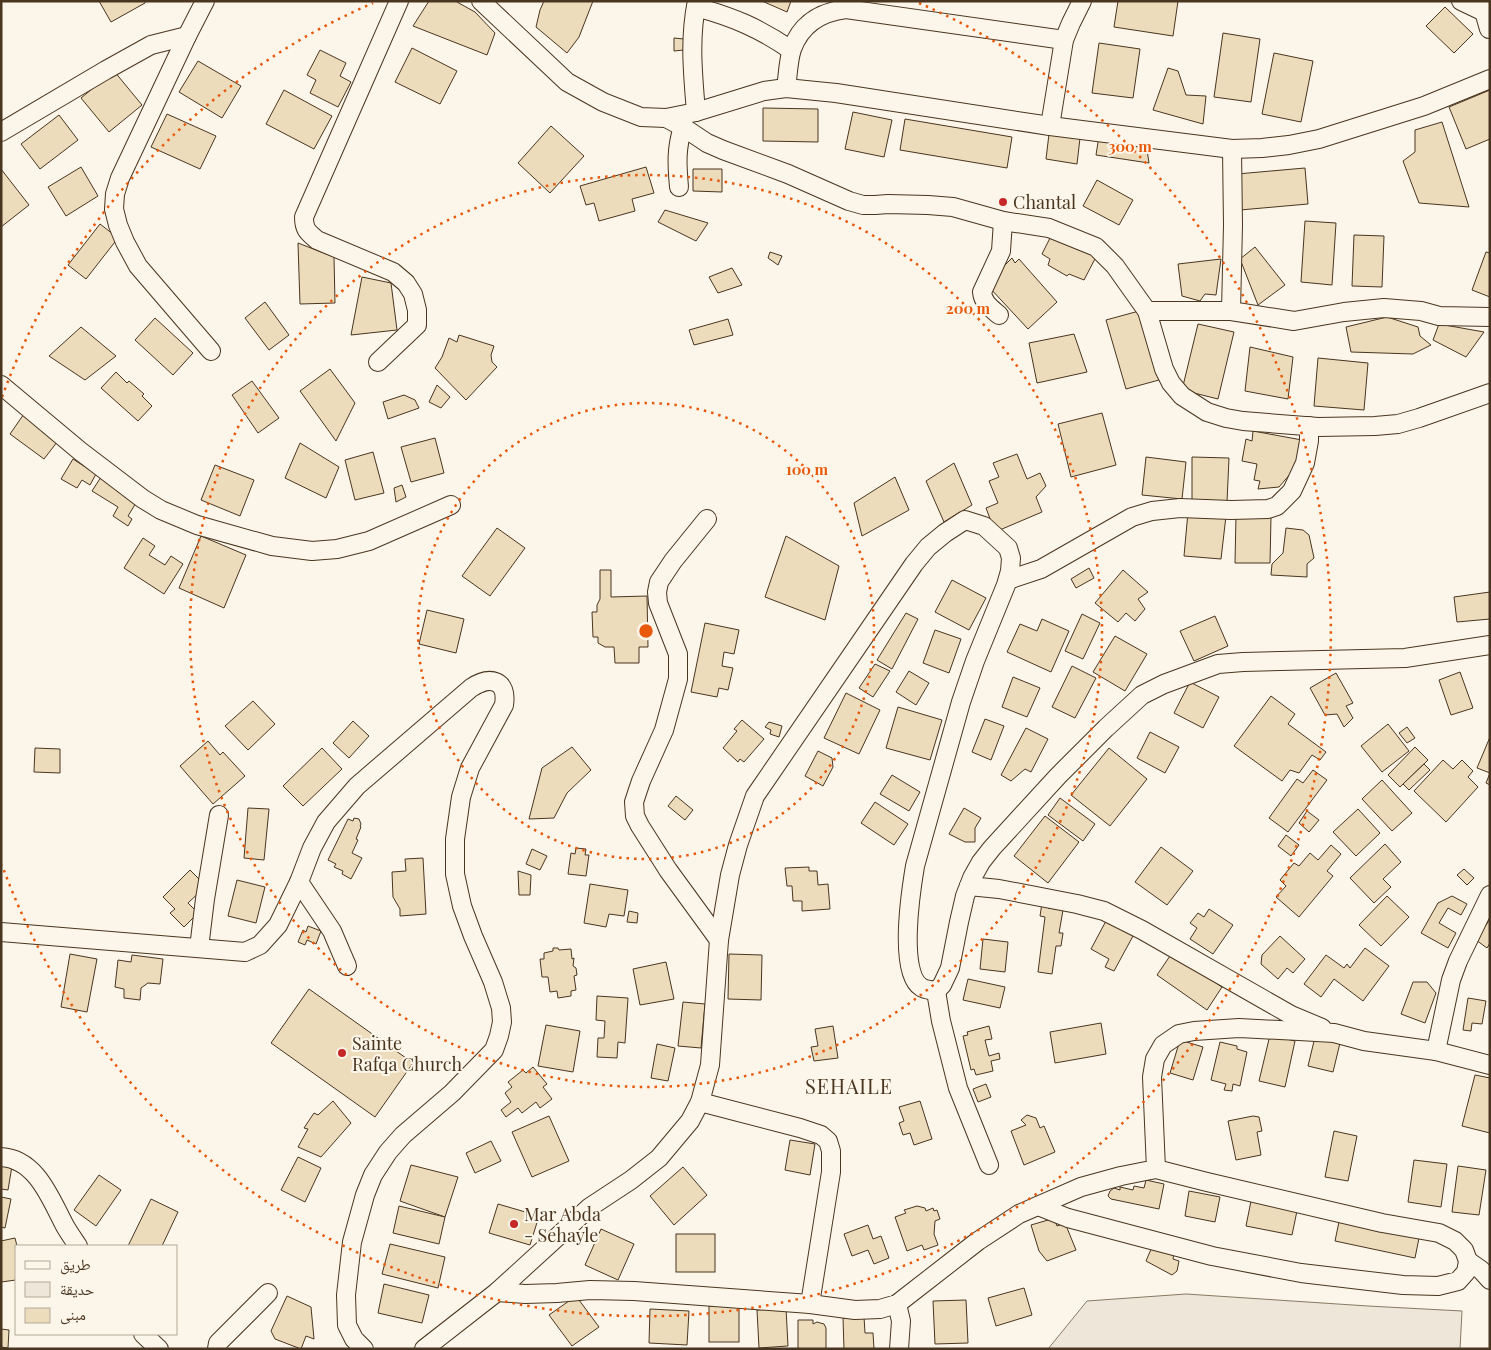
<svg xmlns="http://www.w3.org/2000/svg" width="1491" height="1350" viewBox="0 0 1491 1350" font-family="'Playfair Display','Noto Naskh Arabic',serif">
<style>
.green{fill:#ede6d9;stroke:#887966}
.building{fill:#ecdcbc;stroke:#4a3520}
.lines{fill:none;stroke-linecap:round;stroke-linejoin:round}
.minor-casing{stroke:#4a3520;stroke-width:20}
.minor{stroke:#fbf6e9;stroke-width:18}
.ring{fill:none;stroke:#e8590c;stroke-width:2.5;stroke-dasharray:2.5 5}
.poi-dot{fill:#c62828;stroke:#fbf6e9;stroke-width:2}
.labels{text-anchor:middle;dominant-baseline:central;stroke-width:4;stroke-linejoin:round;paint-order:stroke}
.poi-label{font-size:18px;fill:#4a3520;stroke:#fbf6e9;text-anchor:start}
.quarter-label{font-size:20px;letter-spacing:1px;fill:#4a3520;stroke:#fbf6e9}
.centre{fill:#e8590c;stroke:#fbf6e9;stroke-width:2.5}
.ring-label{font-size:15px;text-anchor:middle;font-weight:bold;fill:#e8590c;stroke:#fbf6e9;stroke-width:4;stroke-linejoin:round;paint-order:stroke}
</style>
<rect width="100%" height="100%" fill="#fbf6e9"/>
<path class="green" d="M1186,1294L1368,1306L1462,1311L1460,1349H1048L1087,1301Z"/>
<g class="building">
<path d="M99,1H145V3L111,22Z"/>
<path d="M429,1H458L457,2L475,12L495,33L487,55L413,26Z"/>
<path d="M544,1H593L579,37L567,53L536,27L540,10Z"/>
<path d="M762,1H791L787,12Z"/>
<path d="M1118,1H1178L1173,36L1114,27Z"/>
<path d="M1445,7L1473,34L1454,53L1426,26Z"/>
<path d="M1223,33L1260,39L1251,102L1214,97Z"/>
<path d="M674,38L684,39V50L674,51Z"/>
<path d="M1099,43L1140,49L1133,98L1092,93Z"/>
<path d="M412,48L457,71L440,104L395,82Z"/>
<path d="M320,50L346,63L340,76L351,82L338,107L310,93L316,80L307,75Z"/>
<path d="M1274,53L1313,61L1301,122L1262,114Z"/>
<path d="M198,61L241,86L222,118L179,92Z"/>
<path d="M1168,68L1178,71L1186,95L1206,96L1203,124L1153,110Z"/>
<path d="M114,71L142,105L109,132L81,98Z"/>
<path d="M284,90L332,116L314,149L266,124Z"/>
<path d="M1490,90V139L1466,149L1449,107Z"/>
<path d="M763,108L818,109V142L763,141Z"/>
<path d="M853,112L892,120L884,157L845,149Z"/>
<path d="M167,114L216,136L200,169L151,147Z"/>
<path d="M59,115L78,140L40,169L21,144Z"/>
<path d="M905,119L1012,137L1007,168L900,150Z"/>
<path d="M1442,122L1469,207L1419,203L1403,161L1415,152V130Z"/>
<path d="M551,126L584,156L550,193L518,163Z"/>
<path d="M1049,134L1080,138L1077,164L1046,159Z"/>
<path d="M1099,136L1146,143L1149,163L1096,155Z"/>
<path d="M81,167L98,196L66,216L48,187Z"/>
<path d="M646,167L654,193L632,199L635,211L599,221L594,203L586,205L580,186Z"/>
<path d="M1305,168L1308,204L1240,210L1237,174Z"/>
<path d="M1,169L29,205L1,227Z"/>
<path d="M693,169H722V192L693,191Z"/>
<path d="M1097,180L1133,200L1119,225L1083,206Z"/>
<path d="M665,210L708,223L696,241L658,222Z"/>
<path d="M1305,221L1336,223L1332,285L1301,282Z"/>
<path d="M100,224L118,238L86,279L68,265Z"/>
<path d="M1052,234L1098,253L1084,280L1069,274L1067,276L1048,265L1050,259L1042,254Z"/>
<path d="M1354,235L1384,236L1382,287L1352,286Z"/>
<path d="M298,243L334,257L335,303L300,304Z"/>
<path d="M1255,247L1285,285L1258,305L1240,259Z"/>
<path d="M770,252L782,256L778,265L768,258Z"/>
<path d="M1486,252L1490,253V297L1472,290Z"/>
<path d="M1012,258L1015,263L1019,259L1057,302L1028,329L989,287L1002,268Z"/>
<path d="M1221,259L1216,295L1205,294L1200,301L1182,296L1178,264Z"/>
<path d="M732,268L742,285L718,293L709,277Z"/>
<path d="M362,277L391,283L397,330L351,335Z"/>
<path d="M265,302L289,335L269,350L245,318Z"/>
<path d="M1139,311L1159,380L1126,389L1106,320Z"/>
<path d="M1387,317L1418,327L1420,336L1431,345L1413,354L1351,352L1346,327Z"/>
<path d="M155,318L193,353L173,375L135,340Z"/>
<path d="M728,319L733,335L694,345L689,330Z"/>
<path d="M1198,324L1234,332L1218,399L1182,390Z"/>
<path d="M1439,324L1484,332L1466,357L1433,340Z"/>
<path d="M81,327L116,356L85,380L49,356Z"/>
<path d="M1074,334L1087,372L1037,383L1029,343Z"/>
<path d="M459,335L494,346L491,355L492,362L497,367L466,400L435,368L442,357L449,338L457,342Z"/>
<path d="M1250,347L1293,357L1288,399L1245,391Z"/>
<path d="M1318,358L1368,363L1364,410L1314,406Z"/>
<path d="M330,369L355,403L336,441L300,391Z"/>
<path d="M116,372L127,383L129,381L144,394L142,396L152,406L138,421L101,388Z"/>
<path d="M252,381L279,418L258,433L232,395Z"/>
<path d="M437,385L450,397L441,408L429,402Z"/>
<path d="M404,395L415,400L419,408L388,419L383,402Z"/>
<path d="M26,411L61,437L44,459L10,434Z"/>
<path d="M1102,413L1116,465L1071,477L1058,424Z"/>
<path d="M1253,431L1302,440L1298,465L1279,487L1258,489L1260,481L1254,480L1257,464L1242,461L1246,439L1252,441Z"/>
<path d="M435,438L444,473L411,482L401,447Z"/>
<path d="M300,443L339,467L326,498L285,478Z"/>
<path d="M373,452L384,493L355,500L345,460Z"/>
<path d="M1017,454L1027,479L1040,473L1046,486L1036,497L1042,512L995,532L986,508L998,503L989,481L999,477L993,463Z"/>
<path d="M1146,457L1186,462L1182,499L1142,495Z"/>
<path d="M1192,457L1229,458L1227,502L1192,501Z"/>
<path d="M73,459L96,474L90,485L82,480L77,488L61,479Z"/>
<path d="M954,463L972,505L944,522L926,481Z"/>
<path d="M215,465L254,480L240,516L201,500Z"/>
<path d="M103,474L139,498L128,516L132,519L128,526L113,516L118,507L92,491Z"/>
<path d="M895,477L909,510L862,536L854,503Z"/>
<path d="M402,485L406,497L396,502L394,488Z"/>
<path d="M1188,512L1226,516L1221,559L1184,556Z"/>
<path d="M1236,516L1271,517L1270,563H1235Z"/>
<path d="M497,528L525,548L490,596L462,576Z"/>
<path d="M1286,528L1303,530L1309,535L1314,558L1307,564V577L1271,575L1272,564L1283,553Z"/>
<path d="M201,536L246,555L224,608L179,588Z"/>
<path d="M786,536L839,566L825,620L765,597Z"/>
<path d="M143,538L155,546L149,555L165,565L171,556L183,564L164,594L124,568Z"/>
<path d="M1089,568L1094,578L1076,588L1071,579Z"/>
<path d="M600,570H611V597L647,596L648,647H639V663H615L614,647H605L598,643V637H593L592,612H597V605L600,599Z"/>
<path d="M1123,570L1148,592L1138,599L1145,609L1135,621L1126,613L1118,622L1095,603Z"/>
<path d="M952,580L986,598L969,630L935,612Z"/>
<path d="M1490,592V619L1457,622L1454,597Z"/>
<path d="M427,610L464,619L456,653L419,644Z"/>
<path d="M906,613L918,619L892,669L877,660Z"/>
<path d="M1082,614L1100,623L1083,659L1065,651Z"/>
<path d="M1215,616L1228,646L1194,661L1180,631Z"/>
<path d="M1042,619L1069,631L1051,672L1007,652L1020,624L1037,631Z"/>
<path d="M705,623L739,630L734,654L724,652L722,666L733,668L728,690L719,688L717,697L691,692Z"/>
<path d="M935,630L961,639L949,673L923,663Z"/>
<path d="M1115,636L1147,654L1125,691L1093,672Z"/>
<path d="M875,664L890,671L873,697L859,688Z"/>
<path d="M1072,666L1096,678L1075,718L1052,707Z"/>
<path d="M909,671L929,683L916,705L896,692Z"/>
<path d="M1460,672L1473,708L1451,715L1439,680Z"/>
<path d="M1336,673L1353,703L1346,706L1353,718L1344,727L1337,714L1325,715L1310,688Z"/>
<path d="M1013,677L1040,688L1027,717L1002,707Z"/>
<path d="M1190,682L1219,697L1203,728L1174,713Z"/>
<path d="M846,693L880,710L859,754L824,738Z"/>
<path d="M1271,696L1295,714L1288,724L1326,752L1320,760L1312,755L1299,773L1290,770L1282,781L1234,746Z"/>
<path d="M253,701L275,724L248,750L225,726Z"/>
<path d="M898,707L942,720L930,760L886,748Z"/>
<path d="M985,719L1004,726L991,760L972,752Z"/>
<path d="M742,720L764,739L744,762L740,759L738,762L723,748L737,731L734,729Z"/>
<path d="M353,721L369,736L349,758L333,743Z"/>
<path d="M769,722L782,726L779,737L770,734L771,730L765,727Z"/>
<path d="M1388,724L1409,751L1382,772L1361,746Z"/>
<path d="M1407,727L1415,738L1407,743L1399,733Z"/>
<path d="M1026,728L1048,739L1031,772L1025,769L1011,781L1001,775Z"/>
<path d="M1150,732L1179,747L1165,773L1137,758Z"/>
<path d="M1490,737V785L1486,783L1490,773L1477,768Z"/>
<path d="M208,741L220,755L223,752L245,776L213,804L180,766Z"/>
<path d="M572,747L591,770L567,793L554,818L529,819L542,768Z"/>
<path d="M1415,747L1428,760L1400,787L1388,775Z"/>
<path d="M35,748L60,749V773L34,772Z"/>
<path d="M322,748L342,769L303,806L283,786Z"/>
<path d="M1109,748L1147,779L1110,826L1071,795Z"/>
<path d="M818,751L832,758L833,767L823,786L805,776Z"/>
<path d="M1443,760L1453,769L1462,760L1473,771L1468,777L1478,787L1446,822L1414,791Z"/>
<path d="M1424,764L1430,770L1409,790L1403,784Z"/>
<path d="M1313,770L1327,780L1288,832L1269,818L1297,779L1303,783Z"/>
<path d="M892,775L920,792L909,811L880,794Z"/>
<path d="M1382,780L1412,813L1392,831L1362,799Z"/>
<path d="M676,796L693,810L685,820L668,806Z"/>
<path d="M1060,798L1095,824L1083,841L1048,815Z"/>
<path d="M875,802L908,824L894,845L861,823Z"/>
<path d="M248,808L269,809L264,860L244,858Z"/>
<path d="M964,808L981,818L975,828V842H965L949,834Z"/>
<path d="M1358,809L1380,833L1356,856L1333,832Z"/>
<path d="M1307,811L1319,820L1309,832L1299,823Z"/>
<path d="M1045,816L1079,842L1048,883L1014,856Z"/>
<path d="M354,818L359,819L361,824L360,826L361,827L356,839L358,840L352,853L362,858L351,879L342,874L343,871L334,867L336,864L328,860L348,819L353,821Z"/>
<path d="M1286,835L1299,845L1291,856L1278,846Z"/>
<path d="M1385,844L1401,862L1383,879L1391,887L1374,903L1350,878Z"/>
<path d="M1331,845L1341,854L1327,871L1333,876L1299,917L1276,897L1286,886L1280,880L1294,863L1299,866L1310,853L1318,860Z"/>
<path d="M1161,847L1193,871L1167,905L1135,882Z"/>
<path d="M576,848L586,849L585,855H589L586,876L568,874L571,853L575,854Z"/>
<path d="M532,849L547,856L540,870L526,864Z"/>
<path d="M423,858L426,914L400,916V909L393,897L392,872L406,871L405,859Z"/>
<path d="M809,867V871H817L818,885L828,884L830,909L802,911V901H793L792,886H787L785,868Z"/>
<path d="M1464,869L1474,878L1467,885L1457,875Z"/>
<path d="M190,870L206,886L188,903L198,913L184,927L170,913L175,909L163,897Z"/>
<path d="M518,871L531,875L530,895H519Z"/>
<path d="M237,880L265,887L256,923L228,916Z"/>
<path d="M590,884L628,890L624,916L609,914L606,927L584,923Z"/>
<path d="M1387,896L1409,917L1381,946L1359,925Z"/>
<path d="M1452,896L1467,904L1461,915L1448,908L1439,923L1456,933L1448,948L1421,933L1438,903Z"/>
<path d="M1042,903L1049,904L1048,908L1063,910L1059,933H1063L1061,946H1056L1052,974L1038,972L1045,917L1040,916Z"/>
<path d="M1209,909L1233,925L1213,954L1190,939L1197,928L1190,923L1198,913L1204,917Z"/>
<path d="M629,911L638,913L637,923L627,922Z"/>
<path d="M1490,919V943L1487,948L1476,940Z"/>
<path d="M1106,921L1133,936L1114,971L1105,967L1109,959L1091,949Z"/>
<path d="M308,926L321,931L316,944L307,940L305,945L298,942L303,930L306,932Z"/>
<path d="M1280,936L1305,959L1293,973L1287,968L1278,979L1261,964L1262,955Z"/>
<path d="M983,939L1008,942L1005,972L980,969Z"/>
<path d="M553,948H558L559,950L571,949L572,959L574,958L573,966L576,968L577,975L574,976L576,990L571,991V996L558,998L557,991L550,992L548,977H542L540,959H544V953L553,951Z"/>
<path d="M1365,948L1389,966L1363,1001L1334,979L1321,997L1304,984L1326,955L1344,968L1347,964L1350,968Z"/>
<path d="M1172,953L1222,987L1207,1010L1157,975Z"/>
<path d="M70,954L97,959L87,1012L61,1007Z"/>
<path d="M729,954L762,955L761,1000L728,999Z"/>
<path d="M132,955L163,959L160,984L148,983L141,988L140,1000L124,998V989L115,987L118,960L131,962Z"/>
<path d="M666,962L674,999L640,1005L633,969Z"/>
<path d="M968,979L1005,987L1000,1008L963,1000Z"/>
<path d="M1413,982H1427L1436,993L1425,1023L1401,1014Z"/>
<path d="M309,989L413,1063L375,1117L271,1043Z"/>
<path d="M597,996L628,998L625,1043L618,1042L617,1058L597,1057L598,1038H604L605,1021L596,1020Z"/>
<path d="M1468,998L1486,1001L1482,1024L1472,1023L1471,1031L1463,1030Z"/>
<path d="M683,1002L705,1004L701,1048L678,1046Z"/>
<path d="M1101,1023L1106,1054L1055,1063L1050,1032Z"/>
<path d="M546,1025L580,1031L573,1072L538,1066Z"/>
<path d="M833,1026L838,1058L814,1061L811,1047L818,1046L815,1029Z"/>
<path d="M989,1026L992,1039L985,1040L989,1056L999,1053L1000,1059L991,1061L993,1071L976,1075L974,1069L971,1070L963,1036L968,1035L967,1032Z"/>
<path d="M1270,1035L1295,1041L1285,1087L1259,1081Z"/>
<path d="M1315,1037L1340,1043L1333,1072L1308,1066Z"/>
<path d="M1180,1040L1203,1047L1193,1080L1170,1073Z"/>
<path d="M1220,1042L1237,1046V1049L1247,1052L1240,1086L1233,1084L1232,1091L1224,1090L1226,1084L1211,1080Z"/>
<path d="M657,1044L675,1048L668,1081L651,1078Z"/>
<path d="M533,1067L547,1084L543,1087L552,1099L540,1108L536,1102L522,1113L518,1108L506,1117L501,1110L511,1102L505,1093L512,1087L508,1082L523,1070L526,1073Z"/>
<path d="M1475,1075L1490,1078V1133L1462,1126Z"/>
<path d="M986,1084L991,1097L978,1102L973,1089Z"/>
<path d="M333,1101L351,1123L321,1157L298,1147L308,1129L304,1128L314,1113L318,1115Z"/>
<path d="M920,1101L932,1139L914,1145L910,1133L903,1135L899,1123L904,1121L899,1107Z"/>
<path d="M1027,1115L1036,1118L1040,1128L1044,1126L1055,1152L1024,1165L1011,1131L1026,1125L1021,1120Z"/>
<path d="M549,1116L569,1161L532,1177L512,1132Z"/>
<path d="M1253,1116L1259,1117L1262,1131L1257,1132L1261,1155L1236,1160L1228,1121Z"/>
<path d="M1334,1131L1357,1136L1348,1181L1325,1177Z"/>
<path d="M790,1140L815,1144L810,1175L785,1170Z"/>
<path d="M491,1141L501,1161L475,1173L466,1153Z"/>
<path d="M298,1157L321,1168L305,1202L281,1190Z"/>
<path d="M1414,1160L1447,1164L1441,1207L1408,1202Z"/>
<path d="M1,1164L12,1166L8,1190L1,1189Z"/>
<path d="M411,1165L458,1177L445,1217L400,1201Z"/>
<path d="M1458,1166L1486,1170L1479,1215L1452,1212Z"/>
<path d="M683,1167L707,1195L674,1225L650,1196Z"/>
<path d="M99,1175L121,1190L96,1226L74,1210Z"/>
<path d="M1146,1180L1164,1184L1159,1209L1111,1199L1108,1196L1110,1191L1114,1188L1120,1190V1187L1133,1190L1134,1186L1144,1188Z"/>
<path d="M1189,1191L1220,1197L1215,1222L1185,1216Z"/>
<path d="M1252,1196L1298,1206L1292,1235L1246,1226Z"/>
<path d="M1,1197L11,1199L5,1228L1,1227Z"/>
<path d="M151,1199L178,1212L162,1246H128Z"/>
<path d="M498,1204L539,1216L530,1245L489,1233Z"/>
<path d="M399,1206L445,1217L439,1244L393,1233Z"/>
<path d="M917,1206L925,1208L926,1211L933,1208L934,1211L937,1210L940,1219L935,1221L934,1234L938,1245L924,1250L922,1245L907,1251L895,1217L906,1213L904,1210Z"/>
<path d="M1340,1217L1420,1233L1415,1258L1335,1241Z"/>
<path d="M1048,1220L1055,1221L1057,1226L1065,1223L1076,1250L1047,1261L1039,1251L1031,1225Z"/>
<path d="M868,1225L873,1239L881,1236L889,1258L874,1264L868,1250L852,1256L844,1234Z"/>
<path d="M601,1229L634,1244L618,1280L585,1265Z"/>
<rect x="676" y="1234" width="39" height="38"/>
<path d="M15,1238L17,1246L16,1280L1,1282V1241Z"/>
<path d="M390,1244L445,1257L438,1288L382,1274Z"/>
<path d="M1152,1247L1174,1253L1173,1259L1179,1261L1177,1271L1172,1275L1146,1261Z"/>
<path d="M384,1284L429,1295L422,1323L378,1313Z"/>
<path d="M1024,1288L1032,1315L996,1326L988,1298Z"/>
<path d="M287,1296L311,1307L314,1339L306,1336L301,1349L275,1339L271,1331Z"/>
<path d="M576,1296L599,1327L572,1346L549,1315Z"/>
<path d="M966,1300L968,1343L935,1344L933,1301Z"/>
<rect x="709" y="1306" width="30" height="36"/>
<path d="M786,1308L788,1346L759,1348L757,1310Z"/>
<path d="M650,1309L689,1311L687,1345L649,1343Z"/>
<path d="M864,1317L865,1333H873L874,1349H844L843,1318Z"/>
<path d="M798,1320H813V1324L817,1322L824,1324L826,1328V1349H798Z"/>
<path d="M1,1329L9,1330L8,1348L1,1347Z"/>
</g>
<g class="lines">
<defs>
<g id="minor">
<path d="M205,1L187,36L120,178L115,194L114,209L118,225L125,242L138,266L211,351"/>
<path d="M481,1L567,82L603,102L641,117L666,118L696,112L764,91L786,88L836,93L1050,126L1232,149L1262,148L1289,145L1319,139L1424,106L1490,79"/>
<path d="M1461,1L1484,12"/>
<path d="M1481,1L1489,29"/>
<path d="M696,7C733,17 759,28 791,50"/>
<path d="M786,88C788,76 788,61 792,49C801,24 821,12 846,9L1064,40"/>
<path d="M696,112C693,75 689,39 697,1"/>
<path d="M666,118L683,127L707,143L723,150L788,174L849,201L863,205H875L888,204L928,205L953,207L1003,221L1049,228L1096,247L1115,266L1147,311L1164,369L1171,383L1182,396L1207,412L1226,418L1243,421L1318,427L1375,426L1398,424L1419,418L1490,393"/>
<path d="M1050,126L1064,40L1071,23L1082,1"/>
<path d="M1,132L106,70L151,45L187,36"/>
<path d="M1232,149L1233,225L1231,311L1294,321L1344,312L1384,308L1421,311L1439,316L1490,317"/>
<path d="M679,187C677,165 676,148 683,127"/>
<path d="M1147,311H1231"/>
<path d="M999,315C991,308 983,303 982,292L1001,251L1003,221"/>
<path d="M378,362L417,325V310L413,294L406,283L393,272L317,240C308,232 304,230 304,217L399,1"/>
<path d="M1,385L80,451L143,499L161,510L197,525L272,546L312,551L337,549L369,541L451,505"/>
<path d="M707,519L673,561L659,582L657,592L658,603L678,654V679L664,730L641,781L634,802L635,816L640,826L668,870L719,940"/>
<path d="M1008,580L1041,569L1132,517L1152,511L1180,508L1231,510L1268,509L1277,506L1292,491L1305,463L1309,441V426"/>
<path d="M299,882L332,931L347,966"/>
<path d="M969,886L999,889L1077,904L1104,911L1142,930L1291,1015L1322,1028"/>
<path d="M1490,895L1458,961L1451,980L1436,1051L1490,1065"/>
<path d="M1,932L245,952L260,945L278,925L299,882L312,848L326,822L357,786L471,688C490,675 508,680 504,705L470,768L461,797L455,839V874L462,906L473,936L493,982L501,1008L502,1022L499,1036L494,1050L452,1093L403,1135L388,1152L373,1175L365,1195L352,1242L346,1295L347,1325L354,1339L364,1349"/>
<path d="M199,948L205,899L219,815"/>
<path d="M936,991L941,1021L958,1088L989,1165"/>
<path d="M700,1102L800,1128L821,1135L828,1141L831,1151V1172L810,1304"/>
<path d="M1,1157C37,1159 51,1200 65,1226C69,1233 74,1240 78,1246"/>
<path d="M1038,1206L1068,1218L1212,1256L1301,1273L1403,1285L1438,1286L1458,1281L1466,1272L1468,1261L1464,1250L1455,1241L1439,1233L1382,1223L1207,1182L1156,1169"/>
<path d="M1468,1261L1481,1270L1490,1280"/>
<path d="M497,1292L525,1294L557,1293L590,1290L634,1291L810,1304L855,1310L880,1309L897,1304L978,1241L1019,1214L1081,1187L1121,1176L1156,1169L1152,1077L1155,1059L1163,1045L1179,1034L1194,1031L1239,1028L1299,1031L1334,1033L1364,1041L1436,1051"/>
<path d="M897,1304L901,1321L899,1349"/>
<path d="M143,1334L159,1349"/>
<path d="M217,1349L218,1343L268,1293"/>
<path d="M424,1349L497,1292L590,1207L631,1180L659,1158L690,1121L700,1102L710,1065L719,940L730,875L738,845L755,796L914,564L928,547L945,533L965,520L984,526L1008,548L1011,558L1010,571L1006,585L975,661L961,702L915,866C911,890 898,973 921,987C925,990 931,990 936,991L942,985L950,968L959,922L965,896L972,878L981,862L992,848L1058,776L1106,728L1142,695L1164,684L1218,664L1243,662L1405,658L1490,645"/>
</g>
</defs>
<use href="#minor" class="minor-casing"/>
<use href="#minor" class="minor"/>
</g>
<g class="ring">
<circle cx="646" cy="631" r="228"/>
<circle cx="646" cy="631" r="456"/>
<path d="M2 397A685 685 0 0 1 373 3M919 3A685 685 0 1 1 2 865"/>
</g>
<g class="poi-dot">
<circle cx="1003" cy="202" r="5"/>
<circle cx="342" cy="1053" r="5"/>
<circle cx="514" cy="1224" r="5"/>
</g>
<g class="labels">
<g class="poi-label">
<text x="1013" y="202">Chantal</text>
<text x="352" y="1043">Sainte<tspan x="352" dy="21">Rafqa Church</tspan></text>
<text x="524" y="1214">Mar Abda<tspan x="524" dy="21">- Sehayle</tspan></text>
</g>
<g class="quarter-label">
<text x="849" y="1085">SEHAILE</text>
</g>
</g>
<circle cx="646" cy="631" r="8" class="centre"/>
<g class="ring-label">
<text x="1130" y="152">300 m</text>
<text x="968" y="314">200 m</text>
<text x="807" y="475">100 m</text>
</g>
<rect width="1491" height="1350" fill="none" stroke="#4a3520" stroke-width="5"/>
<rect x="15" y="1245" width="162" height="90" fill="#fbf6e9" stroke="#b4a999"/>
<rect x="25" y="1261" width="25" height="8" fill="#fbf6e9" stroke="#b4a999"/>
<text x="60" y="1270" font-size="15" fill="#4a3520">طريق</text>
<rect x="25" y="1282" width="25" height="15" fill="#ede6d9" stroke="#b4a999"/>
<text x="60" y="1295" font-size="15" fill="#4a3520">حديقة</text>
<rect x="25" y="1308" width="25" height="15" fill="#ecdcbc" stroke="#b4a999"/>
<text x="60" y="1320" font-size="15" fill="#4a3520">مبنى</text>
</svg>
